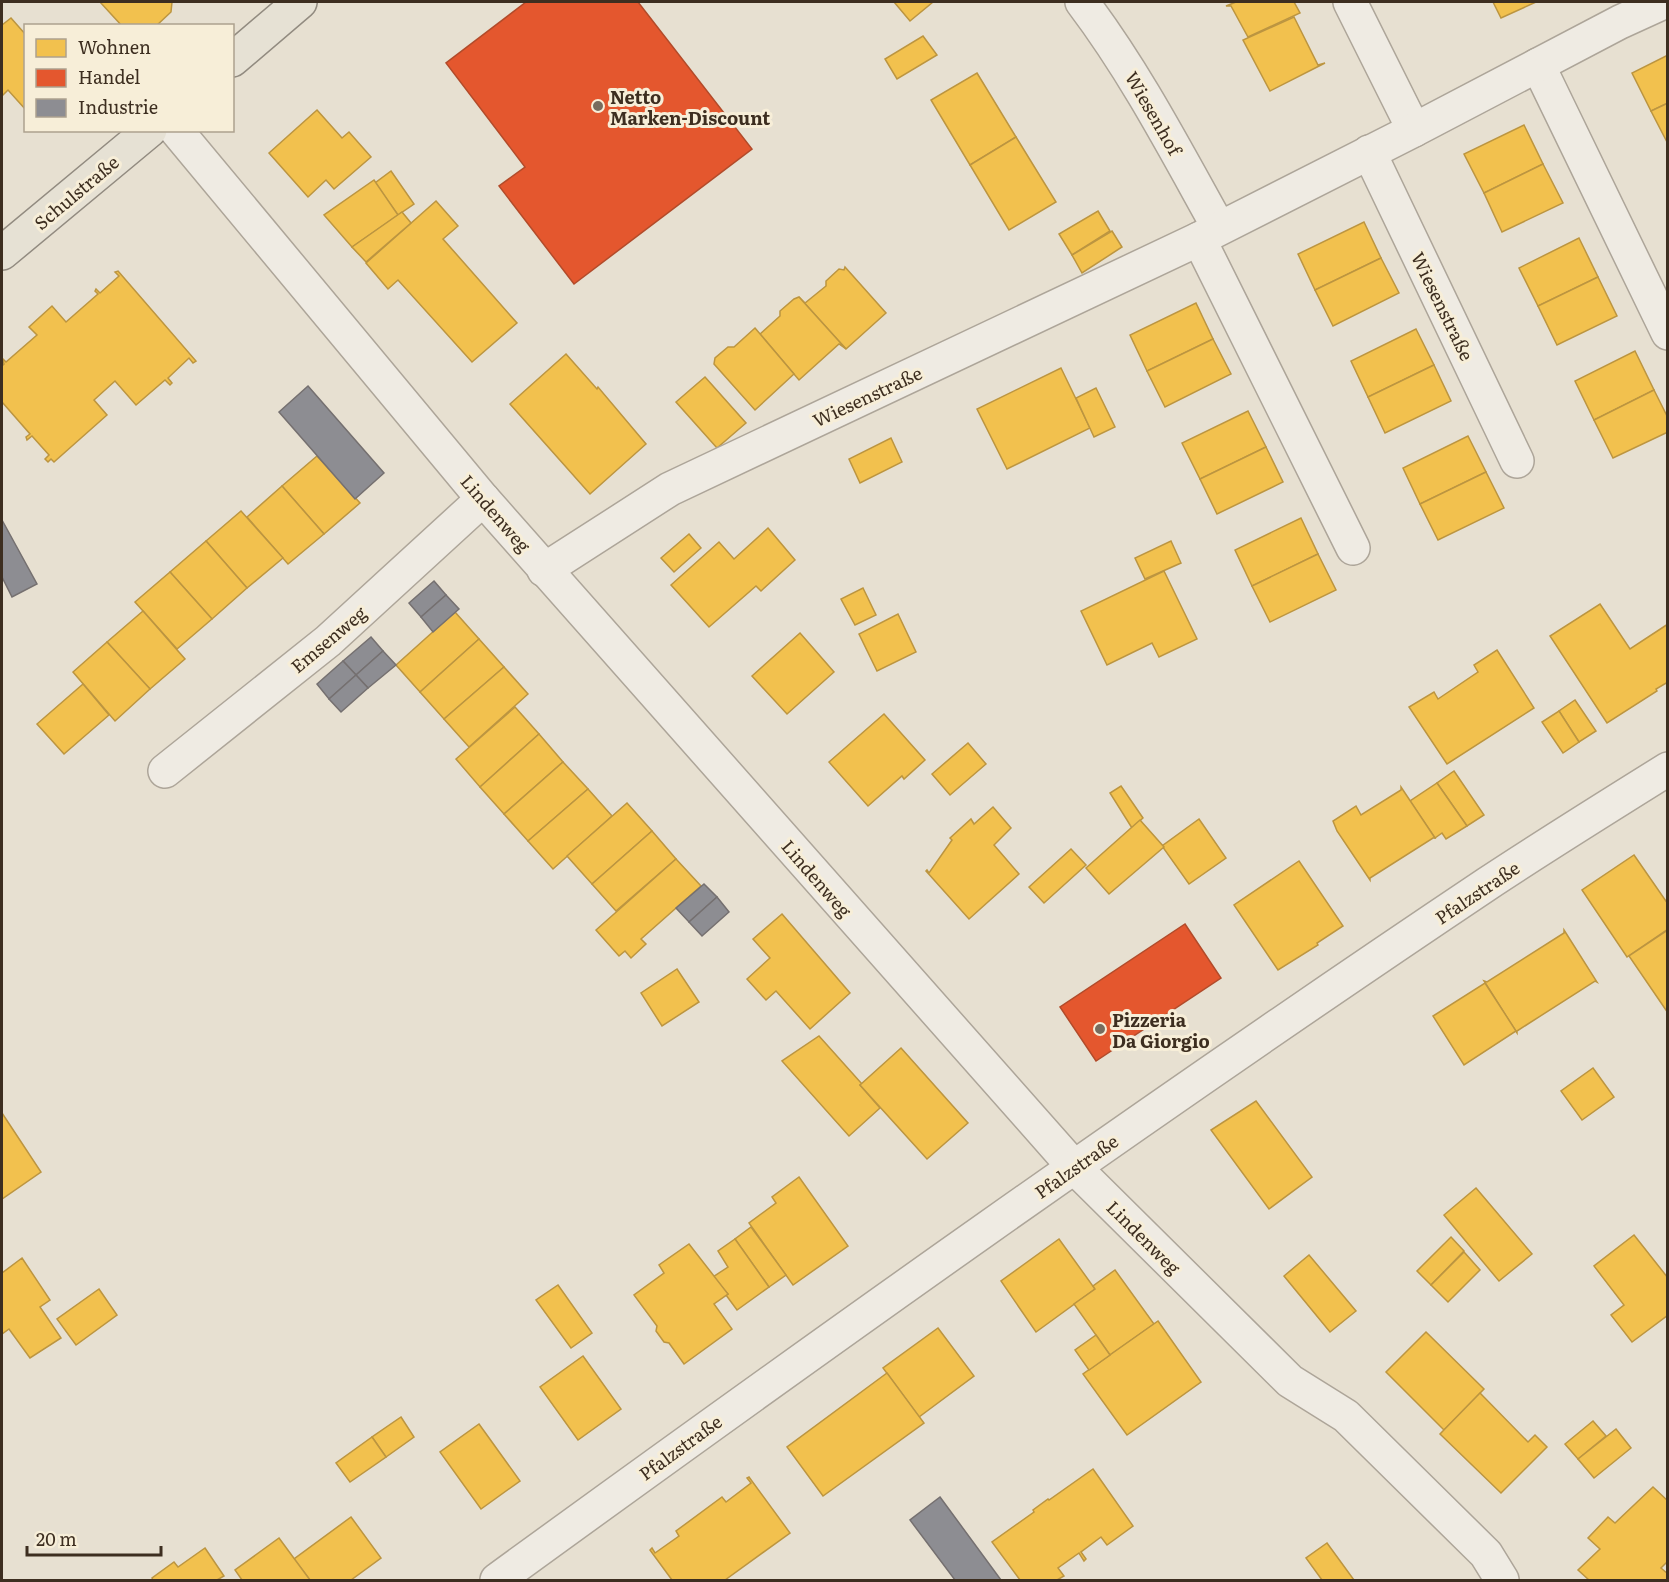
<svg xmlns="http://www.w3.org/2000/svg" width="1669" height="1582" viewBox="0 0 1669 1582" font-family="Literata,serif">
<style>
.homes{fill:#f2c14e;stroke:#bc9540;stroke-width:1.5}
.shops{fill:#e4572e;stroke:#b24b2a;stroke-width:1.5}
.industry{fill:#8d8d92;stroke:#757070;stroke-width:1.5}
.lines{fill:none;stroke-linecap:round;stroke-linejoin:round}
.minor-casing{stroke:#ada599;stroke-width:36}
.major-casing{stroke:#928b80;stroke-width:36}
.minor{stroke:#efebe3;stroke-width:33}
.major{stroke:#e6e1d4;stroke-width:33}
.poi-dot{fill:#786c5e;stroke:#f7eed8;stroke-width:2}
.labels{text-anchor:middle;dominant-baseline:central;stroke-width:6;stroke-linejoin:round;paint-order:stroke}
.poi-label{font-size:18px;font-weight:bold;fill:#3d2e20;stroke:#f7eed8;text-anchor:start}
.street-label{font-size:18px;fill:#3d2e20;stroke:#f7eed8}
</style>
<rect width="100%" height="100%" fill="#e7e0d1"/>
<g class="homes">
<path d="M100,2H172L171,12L156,26H122Z"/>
<path d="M894,2H933L910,21Z"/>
<path d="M1236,2H1294L1300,13L1248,37L1231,6H1226Z"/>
<path d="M1493,2H1536L1501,18Z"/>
<path d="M1294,17L1318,65L1325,63L1270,91L1243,40Z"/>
<path d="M11,18L26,35V110L8,90L2,96V25Z"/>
<path d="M923,36L937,55L897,79L885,59Z"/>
<path d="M1668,55V103L1651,111L1632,73Z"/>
<path d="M977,73L1016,137L970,165L931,100Z"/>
<path d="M1668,103V144L1651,111Z"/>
<path d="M317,110L342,138L349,132L371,157L334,189L326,180L308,197L269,153Z"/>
<path d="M1524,125L1543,164L1484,193L1464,154Z"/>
<path d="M1016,137L1056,202L1009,230L970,165Z"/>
<path d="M1543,164L1563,203L1502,232L1484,193Z"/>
<path d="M391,171L414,204L398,215L375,183Z"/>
<path d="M374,180L398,215L352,247L324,215Z"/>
<path d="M436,201L458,226L443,239L517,323L472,362L398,280L388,289L366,263Z"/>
<path d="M1098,211L1110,231L1072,255L1059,234Z"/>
<path d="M402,212L411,223L366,262L352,247Z"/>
<path d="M1364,222L1381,258L1315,290L1298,254Z"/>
<path d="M1112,231L1122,247L1082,273L1072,255Z"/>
<path d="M1579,238L1598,277L1538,306L1519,268Z"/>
<path d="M1381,258L1399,293L1333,326L1315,290Z"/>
<path d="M845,267L886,313L846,349L799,297L805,303L826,286V281L839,269L844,270Z"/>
<path d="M118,271L196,361L193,363L189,358L168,378L172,383L170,385L165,380L136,405L115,381L94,400L107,415L54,462L51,459L48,462L45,459L49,455L32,436L27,440L26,437L30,434L2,402V366L4,364L2,358L6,362L37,335L29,327L52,306L66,322L98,294L95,291L96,289L100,293L119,276L115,272Z"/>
<path d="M1598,277L1617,316L1557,345L1538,306Z"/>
<path d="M799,297L846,349L839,344L799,380L760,334L780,316V311L794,299Z"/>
<path d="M1196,303L1213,339L1147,371L1130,335Z"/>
<path d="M755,328L794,374L755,410L714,364L715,358L728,347H734Z"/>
<path d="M1416,329L1434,365L1368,397L1351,361Z"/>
<path d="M1213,339L1231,374L1165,407L1147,371Z"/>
<path d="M1635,351L1654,390L1594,420L1575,381Z"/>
<path d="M566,354L597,389L598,387L646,444L590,494L510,404Z"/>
<path d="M1434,365L1451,401L1385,433L1368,397Z"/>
<path d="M1061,368L1090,428L1007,469L977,409Z"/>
<path d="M705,377L746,423L717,448L676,402Z"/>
<path d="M1096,388L1115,427L1094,437L1076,398Z"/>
<path d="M1654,390L1668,418V432L1613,458L1594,420Z"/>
<path d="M1248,411L1266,447L1200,479L1182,443Z"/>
<path d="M1468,436L1486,472L1420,504L1403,468Z"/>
<path d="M891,438L902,462L860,483L849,459Z"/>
<path d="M1266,447L1283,482L1217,514L1200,479Z"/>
<path d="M317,456L360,503L324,534L282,486Z"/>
<path d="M1486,472L1504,508L1438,540L1420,504Z"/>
<path d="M282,486L324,534L288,564L247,517Z"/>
<path d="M241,511L283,558L247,588L206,541Z"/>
<path d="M1301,518L1318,554L1252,586L1235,550Z"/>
<path d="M768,528L795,560L761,591L756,586L709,627L671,585L719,542L734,559Z"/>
<path d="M689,534L701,548L674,572L661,558Z"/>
<path d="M206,541L247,588L212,619L170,572Z"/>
<path d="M1171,541L1181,563L1145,579L1135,558Z"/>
<path d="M1318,554L1336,590L1270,622L1252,586Z"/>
<path d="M1164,571L1197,639L1159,657L1152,643L1107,665L1081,611Z"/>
<path d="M170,572L212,619L177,649L135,602Z"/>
<path d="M863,588L876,615L855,625L841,599Z"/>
<path d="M1600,604L1630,649L1668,624V682L1656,689L1657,691L1607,723L1550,636Z"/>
<path d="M143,611L185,659L150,689L107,642Z"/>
<path d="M455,612L479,639L420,692L396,665Z"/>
<path d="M898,614L916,652L877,671L859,634Z"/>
<path d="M800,633L834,672L787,714L752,676Z"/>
<path d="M479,639L504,667L444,719L420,692Z"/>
<path d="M107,642L150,689L115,721L73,672Z"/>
<path d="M1497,650L1534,708L1447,764L1409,707L1434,692L1438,699L1478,672L1474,665Z"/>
<path d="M504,667L528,694L469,747L444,719Z"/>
<path d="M83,684L109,715L64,754L37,724Z"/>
<path d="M1575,700L1596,731L1579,742L1559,711Z"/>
<path d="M515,707L539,734L480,787L456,759Z"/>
<path d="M1559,711L1579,742L1563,753L1542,722Z"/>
<path d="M884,714L925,760L904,779L902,776L868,806L829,762Z"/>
<path d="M539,734L563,762L504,814L480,787Z"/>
<path d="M968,743L986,764L950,795L932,774Z"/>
<path d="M563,762L588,789L528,841L504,814Z"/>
<path d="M1454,771L1484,815L1467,826L1437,783Z"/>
<path d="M1437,783L1467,826L1446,839L1442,833L1435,838L1410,801Z"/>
<path d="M1121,786L1143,818L1132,828L1110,793Z"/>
<path d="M1401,787L1435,838H1433L1370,878V880L1337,831L1333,821L1356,806L1361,815L1401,790Z"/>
<path d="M588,789L612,816L553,869L528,841Z"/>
<path d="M627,803L652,831L592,884L567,856Z"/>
<path d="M993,807L1011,828L994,845L1019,874L969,919L926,871L927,870L929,873L952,840L950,838L971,819L974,824Z"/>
<path d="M1199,819L1226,858L1189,884L1162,846Z"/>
<path d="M1140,820L1164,847L1109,894L1086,868Z"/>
<path d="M652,831L676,859L616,911L592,884Z"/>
<path d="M1071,849L1086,865L1044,903L1029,887Z"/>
<path d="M1634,855L1668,904V929L1627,957L1582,890Z"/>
<path d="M676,859L701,886L641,939L646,944L631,958L625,951L619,956L596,930Z"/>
<path d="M1299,861L1343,926L1317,943L1318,945L1278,970L1234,905Z"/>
<path d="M782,914L850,993L810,1029L776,991L766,1000L747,979L770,958L753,939Z"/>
<path d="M1564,930L1597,982L1595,981L1517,1031V1033L1484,981L1487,982L1564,933Z"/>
<path d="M1668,930V1013L1629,956Z"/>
<path d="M677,969L699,1002L662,1026L641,993Z"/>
<path d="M1485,983L1516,1031L1464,1065L1433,1016Z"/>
<path d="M819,1036L862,1084L860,1085L880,1108L849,1136L782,1061Z"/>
<path d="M901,1048L968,1123L927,1159L860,1085Z"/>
<path d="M1593,1068L1614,1097L1582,1120L1561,1091Z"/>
<path d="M1256,1101L1312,1177L1269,1209L1211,1130Z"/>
<path d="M2,1113L41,1172L2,1199Z"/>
<path d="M799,1177L848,1246L793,1285L749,1223L776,1203L772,1197Z"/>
<path d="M1476,1188L1532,1254L1499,1281L1444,1215Z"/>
<path d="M751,1227L786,1275L769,1287L735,1239Z"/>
<path d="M1634,1235L1668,1278V1315L1632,1342L1611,1315L1624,1305L1594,1266Z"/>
<path d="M1451,1237L1464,1251L1431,1285L1417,1271Z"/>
<path d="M735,1239L769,1287L737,1310L726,1295L728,1294L713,1277L728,1267L718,1251Z"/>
<path d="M1059,1239L1095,1289L1036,1332L1001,1281Z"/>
<path d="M689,1244L728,1294L714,1304L732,1329L684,1364L669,1343L664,1342L656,1331L657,1326L634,1295L664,1273L659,1265Z"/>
<path d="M1464,1252L1480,1270L1448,1302L1431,1285Z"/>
<path d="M1309,1255L1356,1311L1330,1332L1284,1276Z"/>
<path d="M22,1258L50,1300L40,1307L61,1338L30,1358L9,1329L2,1334V1273Z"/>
<path d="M1115,1270L1154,1324L1110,1355L1074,1304L1095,1289L1093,1286Z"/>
<path d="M558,1285L592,1333L571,1348L536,1300Z"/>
<path d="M99,1289L117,1315L76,1345L57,1319Z"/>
<path d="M1158,1321L1201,1382L1127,1435L1083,1374Z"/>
<path d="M938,1328L974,1376L919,1417L883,1368Z"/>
<path d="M1426,1332L1484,1389L1444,1430L1386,1372Z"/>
<path d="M1096,1335L1110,1355L1089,1370L1075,1350Z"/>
<path d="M583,1356L621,1409L578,1440L540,1387Z"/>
<path d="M887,1373L924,1423L823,1496L787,1447Z"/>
<path d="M1480,1393L1528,1442L1535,1435L1547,1447L1501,1493L1440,1434Z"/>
<path d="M401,1417L414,1437L386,1457L372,1437Z"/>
<path d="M1593,1421L1606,1436L1578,1459L1565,1444Z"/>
<path d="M479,1424L520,1481L481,1509L440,1452Z"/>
<path d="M1616,1429L1631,1448L1594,1478L1578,1459Z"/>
<path d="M372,1437L386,1457L350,1482L336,1463Z"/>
<path d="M1093,1469L1133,1526L1107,1545L1101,1537L1081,1552L1086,1559L1084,1561L1079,1553L1058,1568L1064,1576L1057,1580H1020L992,1542L1034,1512L1033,1510L1048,1499L1049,1500Z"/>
<path d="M749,1477L790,1533L725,1580H672L650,1550L652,1548L655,1553L679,1536L676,1531L722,1497L726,1502L751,1483L747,1478Z"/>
<path d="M1653,1487L1668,1501V1561L1661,1568L1668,1574V1580H1589L1578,1570L1600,1549L1588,1538L1608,1517L1615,1523Z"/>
<path d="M351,1517L381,1558L351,1580H310L294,1559Z"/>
<path d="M279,1538L310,1580H242L235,1570Z"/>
<path d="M1327,1543L1354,1580H1322L1306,1558Z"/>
<path d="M205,1548L224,1576L217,1580H153L152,1578L174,1562L178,1567Z"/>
</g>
<g class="shops">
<path d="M526,2H638L752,149L574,284L499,186L525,167L446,63Z"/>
<path d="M1185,924L1221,978L1096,1061L1060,1007Z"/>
</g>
<g class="industry">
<path d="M308,386L384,473L355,499L279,412Z"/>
<path d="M2,520L37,584L12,597L2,577Z"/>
<path d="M434,581L446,595L421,617L409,603Z"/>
<path d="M446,595L459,609L433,632L421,617Z"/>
<path d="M371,637L383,651L356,675L343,661Z"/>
<path d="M383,651L396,665L368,688L356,675Z"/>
<path d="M343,661L356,675L329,699L317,684Z"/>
<path d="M356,675L368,688L341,712L329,699Z"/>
<path d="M704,884L717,897L689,922L676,908Z"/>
<path d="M717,897L729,912L702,936L689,922Z"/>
<path d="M940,1497L1001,1580H955L910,1520Z"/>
</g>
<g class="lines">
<defs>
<g id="minor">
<path d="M1082,2C1135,72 1176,151 1219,228"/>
<path d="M1350,2L1414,130"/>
<path d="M1538,65L1668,333"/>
<path d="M176,130L483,499L1074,1167L1290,1381L1346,1416L1486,1554L1502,1580"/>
<path d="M1369,152L1517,461"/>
<path d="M1199,239L1353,548"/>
<path d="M544,570L670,489L1199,239L1414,130L1620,22L1664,2"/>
<path d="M165,771L328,641L483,499"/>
<path d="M497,1580C823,1343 1151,1109 1487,884C1546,845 1607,807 1668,769"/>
</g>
<g id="major">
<path d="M232,60L300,2"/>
<path d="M2,253L150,130"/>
</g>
</defs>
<use href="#minor" class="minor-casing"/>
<use href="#major" class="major-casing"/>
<use href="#minor" class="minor"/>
<use href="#major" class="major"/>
</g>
<g class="poi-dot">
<circle cx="598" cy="106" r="6"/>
<circle cx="1100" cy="1029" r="6"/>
</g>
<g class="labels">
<g class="poi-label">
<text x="610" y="96">Netto<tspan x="610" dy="21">Marken-Discount</tspan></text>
<text x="1112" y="1019">Pizzeria<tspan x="1112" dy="21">Da Giorgio</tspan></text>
</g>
<g class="street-label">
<text transform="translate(1154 113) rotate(60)">Wiesenhof</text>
<text transform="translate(76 192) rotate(-40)">Schulstraße</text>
<text transform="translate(1443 306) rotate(64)">Wiesenstraße</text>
<text transform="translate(867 396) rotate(-25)">Wiesenstraße</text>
<text transform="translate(496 513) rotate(49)">Lindenweg</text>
<text transform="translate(328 639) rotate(-40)">Emsenweg</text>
<text transform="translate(817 878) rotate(49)">Lindenweg</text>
<text transform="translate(1477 892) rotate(-34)">Pfalzstraße</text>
<text transform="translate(1076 1166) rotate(-35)">Pfalzstraße</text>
<text transform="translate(1144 1237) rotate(45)">Lindenweg</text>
<text transform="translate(680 1447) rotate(-36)">Pfalzstraße</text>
</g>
</g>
<rect width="1669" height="1582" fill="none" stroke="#3d2e20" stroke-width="6"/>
<rect x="24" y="24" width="210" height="108" fill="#f7eed8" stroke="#ada18e" stroke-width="1.5"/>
<rect x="36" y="39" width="30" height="18" fill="#f2c14e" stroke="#ada18e" stroke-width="1.5"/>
<text x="78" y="54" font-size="18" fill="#3d2e20">Wohnen</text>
<rect x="36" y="69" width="30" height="18" fill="#e4572e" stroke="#ada18e" stroke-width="1.5"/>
<text x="78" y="84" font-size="18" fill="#3d2e20">Handel</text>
<rect x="36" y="99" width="30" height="18" fill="#8d8d92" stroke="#ada18e" stroke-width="1.5"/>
<text x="78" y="114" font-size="18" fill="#3d2e20">Industrie</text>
<path d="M27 1546v9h134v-9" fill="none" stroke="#3d2e20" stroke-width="3"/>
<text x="36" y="1546" font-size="18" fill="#3d2e20" stroke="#f7eed8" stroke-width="4.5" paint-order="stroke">20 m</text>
</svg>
